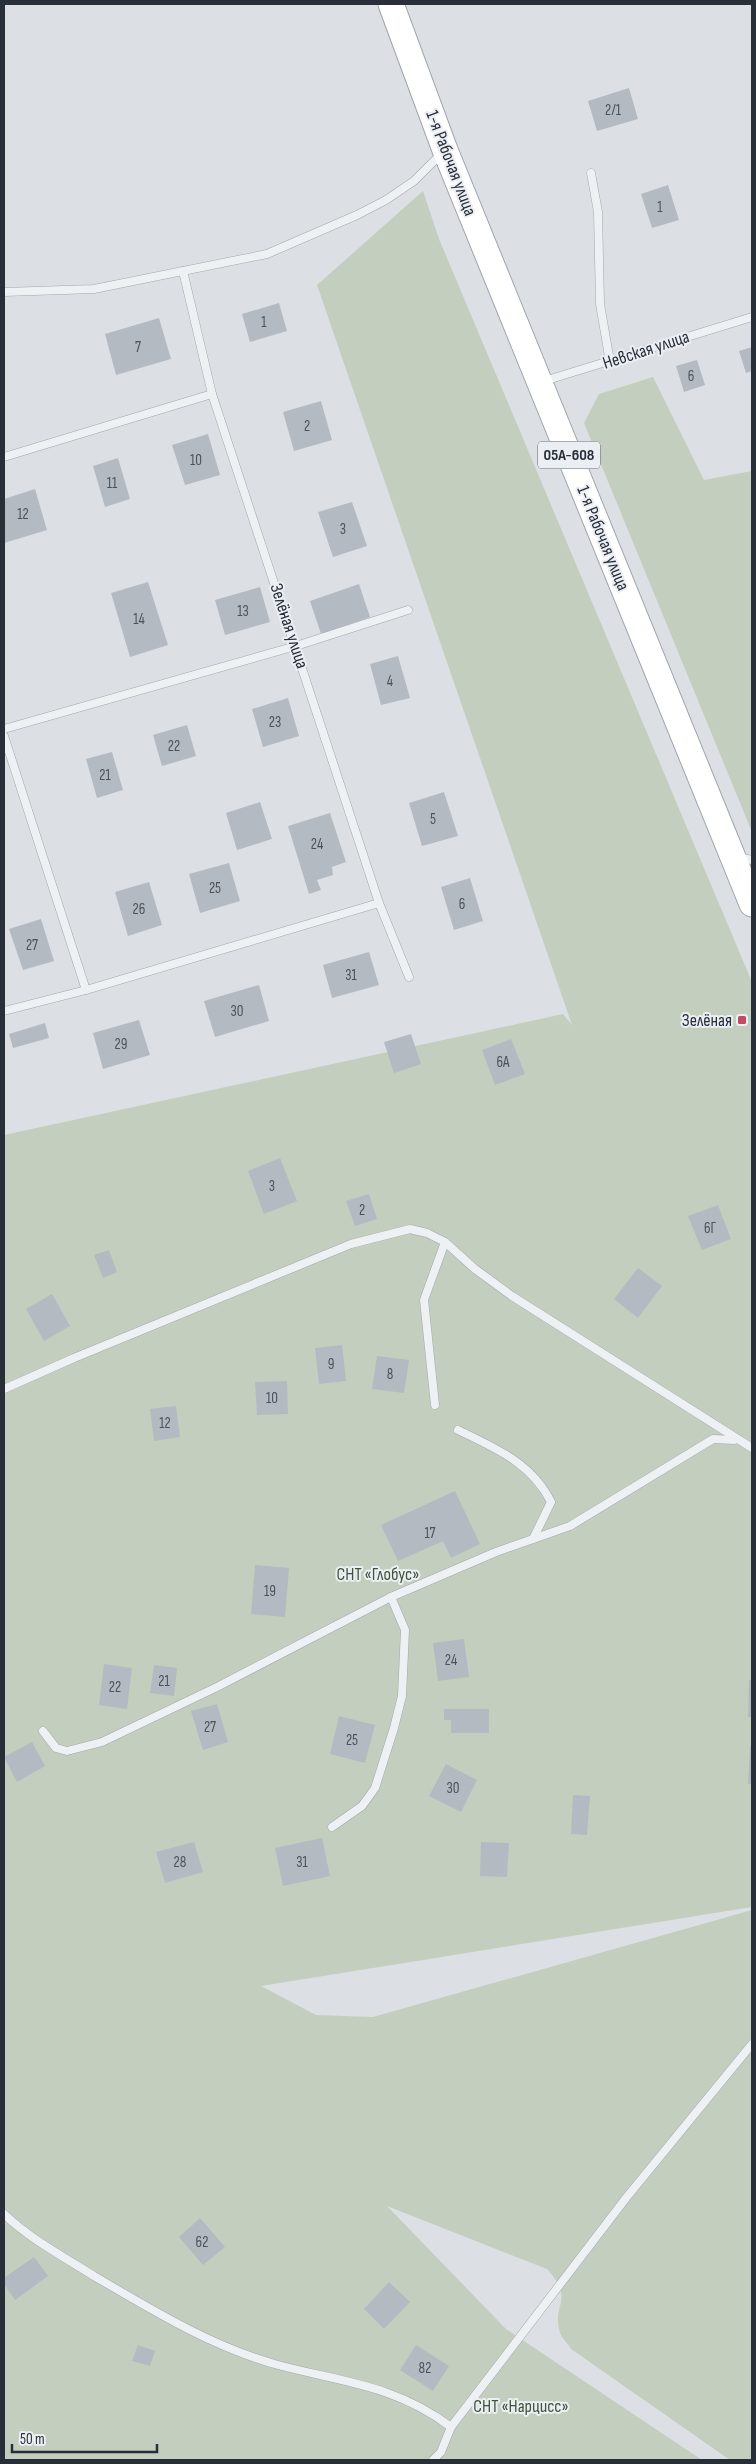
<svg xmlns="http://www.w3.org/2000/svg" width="756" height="2464" viewBox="0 0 756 2464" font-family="'Sofia Sans Condensed',sans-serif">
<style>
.green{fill:#c3cebe}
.building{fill:#b4bac1}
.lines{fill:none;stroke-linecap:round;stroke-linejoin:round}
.lane-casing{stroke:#a2a7ae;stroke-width:9}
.primary-casing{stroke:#9da5af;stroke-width:27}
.lane{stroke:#eef1f4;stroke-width:8}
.primary{stroke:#fff;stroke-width:25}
.poi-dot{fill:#bf4c64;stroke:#ebeff3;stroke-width:2}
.labels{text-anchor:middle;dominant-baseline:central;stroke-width:4;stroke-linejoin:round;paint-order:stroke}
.number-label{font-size:15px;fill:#4b525b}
.shield{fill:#ebeff3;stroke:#626971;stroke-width:1}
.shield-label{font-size:16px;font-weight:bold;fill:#282f39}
.street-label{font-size:18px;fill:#282f39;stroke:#ebeff3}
.poi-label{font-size:18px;fill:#282f39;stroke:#ebeff3;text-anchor:end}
.park-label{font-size:18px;fill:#3e5436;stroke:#ebeff3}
</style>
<rect width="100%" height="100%" fill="#dce0e5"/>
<g class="green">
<path d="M423,191L439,239L752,982V1907L261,1986L316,2015L373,2017L752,1910V2460H730L571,2349C568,2344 562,2338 560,2333C551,2303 576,2301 547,2269L387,2206L506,2329L702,2460H4V1135L563,1014L572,1025L317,285Z"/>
<path d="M653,377L704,480L752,471V832L584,423L599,394Z"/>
</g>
<g class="building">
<path d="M629,88L638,119L597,131L588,101Z"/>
<path d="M668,185L679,220L652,228L641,194Z"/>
<path d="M279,303L287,331L250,342L242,314Z"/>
<path d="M159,318L171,359L116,375L105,334Z"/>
<path d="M752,347V371L746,373L739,351Z"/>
<path d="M697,360L705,385L684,392L676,366Z"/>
<path d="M321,401L332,440L294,451L283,412Z"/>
<path d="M208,434L220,475L185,485L172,445Z"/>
<path d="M118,458L130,499L105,507L93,466Z"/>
<path d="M35,489L47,530L4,543V499Z"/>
<path d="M352,502L367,546L333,557L318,512Z"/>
<path d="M148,582L168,645L130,657L111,593Z"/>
<path d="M359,584L370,617L321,634L310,601Z"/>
<path d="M260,587L270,622L225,635L215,600Z"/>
<path d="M398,656L410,698L381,705L370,664Z"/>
<path d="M288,698L299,736L263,747L252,709Z"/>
<path d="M187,725L196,756L162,766L153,735Z"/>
<path d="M112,752L123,790L97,798L86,759Z"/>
<path d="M444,792L458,836L422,846L409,803Z"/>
<path d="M260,802L272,839L237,850L226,813Z"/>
<path d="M330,813L346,862L332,867L333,875L317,880L321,890L309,894L288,826Z"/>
<path d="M229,863L240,901L200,913L189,874Z"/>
<path d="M470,878L483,921L454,930L441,887Z"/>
<path d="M149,882L162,925L128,936L115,892Z"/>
<path d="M41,919L54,961L23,970L9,929Z"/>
<path d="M369,952L379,985L332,998L323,965Z"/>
<path d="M259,985L269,1021L215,1037L204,1001Z"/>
<path d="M139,1020L150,1055L103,1069L93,1033Z"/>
<path d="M45,1023L49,1038L13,1048L9,1034Z"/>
<path d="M411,1034L421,1064L394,1073L384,1042Z"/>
<path d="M511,1039L525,1074L495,1085L482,1050Z"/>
<path d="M280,1158L297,1201L264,1214L248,1171Z"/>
<path d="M369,1194L377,1219L355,1226L346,1201Z"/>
<path d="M718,1205L731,1239L702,1250L688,1216Z"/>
<path d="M109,1250L117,1272L103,1278L94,1255Z"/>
<path d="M638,1268L662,1286L638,1318L614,1299Z"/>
<path d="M52,1294L70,1326L44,1341L26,1309Z"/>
<path d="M342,1345L346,1381L319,1384L315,1348Z"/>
<path d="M377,1356L409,1360L404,1393L372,1389Z"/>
<path d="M287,1381L288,1414L257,1415L255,1382Z"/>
<path d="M176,1406L180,1437L154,1441L150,1409Z"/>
<path d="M455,1491L480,1544L451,1558L443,1541L398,1561L381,1525Z"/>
<path d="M255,1565L289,1568L285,1617L251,1614Z"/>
<path d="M464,1639L469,1677L438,1681L433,1643Z"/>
<path d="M104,1664L132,1668L127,1709L99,1705Z"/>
<path d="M154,1665L177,1668L174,1696L150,1693Z"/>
<path d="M749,1680H752V1717H748Z"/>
<path d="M217,1704L228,1742L203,1750L191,1711Z"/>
<path d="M444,1709H489V1733H451V1720H444Z"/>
<path d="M339,1716L375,1725L365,1763L330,1754Z"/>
<path d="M32,1742L45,1766L17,1782L4,1757Z"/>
<path d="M750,1747H752V1784H748Z"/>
<path d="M446,1764L477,1780L461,1812L429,1796Z"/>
<path d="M573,1795L590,1796L587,1835L571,1834Z"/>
<path d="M322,1838L330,1876L283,1886L275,1848Z"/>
<path d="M194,1842L203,1872L165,1883L156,1852Z"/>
<path d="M481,1842L509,1843L507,1877L480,1876Z"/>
<path d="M200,2218L225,2247L203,2265L179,2237Z"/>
<path d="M34,2257L48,2276L15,2300L4,2284V2278Z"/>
<path d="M389,2282L410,2302L384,2329L364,2309Z"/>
<path d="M138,2345L155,2351L150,2366L132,2361Z"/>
<path d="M416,2345L449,2366L433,2391L400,2370Z"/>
</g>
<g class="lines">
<defs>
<g id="lane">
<path d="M591,173L598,212L600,304L610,362"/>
<path d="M183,271L212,394L379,903L409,977"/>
<path d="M4,292L94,289L267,254L357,215L386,200L414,181L442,153"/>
<path d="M544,381L752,317"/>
<path d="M4,457L212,394"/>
<path d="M4,729L296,646L408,610"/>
<path d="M4,736L86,990"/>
<path d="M737,857L752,860"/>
<path d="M4,1011L86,990L379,903"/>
<path d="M4,1389L74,1358L351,1244L410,1229L427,1233L445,1242L475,1269L512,1296L752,1448"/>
<path d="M435,1405L424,1300L445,1242"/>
<path d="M458,1430C495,1448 532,1463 551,1502L533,1539"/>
<path d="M43,1731L56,1748L67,1751L102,1742L217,1687L391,1597L496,1552L570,1526L713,1439L734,1440"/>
<path d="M332,1827L362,1806L375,1788L394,1728L402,1696L405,1630L391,1597"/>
<path d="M4,2214C30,2239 64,2257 94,2276C152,2310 212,2347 278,2365C342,2382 396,2385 451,2427"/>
<path d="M433,2460L441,2452L451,2427L626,2198L752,2044"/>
</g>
<path id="primary" d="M391,4L445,150L752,904"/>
</defs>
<use href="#lane" class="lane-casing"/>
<use href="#primary" class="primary-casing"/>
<use href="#lane" class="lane"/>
<use href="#primary" class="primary"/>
</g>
<rect class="poi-dot" x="737" y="1015" width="10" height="10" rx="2.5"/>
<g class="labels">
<g class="number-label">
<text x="613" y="110">2/1</text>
<text x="660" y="207">1</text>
<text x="264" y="322">1</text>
<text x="138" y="347">7</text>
<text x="691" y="376">6</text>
<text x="307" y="426">2</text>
<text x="196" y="460">10</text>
<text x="112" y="483">11</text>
<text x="23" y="514">12</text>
<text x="343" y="529">3</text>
<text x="243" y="611">13</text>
<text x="139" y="619">14</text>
<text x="390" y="681">4</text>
<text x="275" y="722">23</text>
<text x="174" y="746">22</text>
<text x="105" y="775">21</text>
<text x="433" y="819">5</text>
<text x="317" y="844">24</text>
<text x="215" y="888">25</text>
<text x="462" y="904">6</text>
<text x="139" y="909">26</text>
<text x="32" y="945">27</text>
<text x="351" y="975">31</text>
<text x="237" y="1011">30</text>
<text x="121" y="1044">29</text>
<text x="503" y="1062">6А</text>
<text x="272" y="1186">3</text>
<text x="362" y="1210">2</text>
<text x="710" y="1228">6Г</text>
<text x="331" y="1364">9</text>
<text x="390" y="1374">8</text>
<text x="272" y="1398">10</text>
<text x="165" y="1423">12</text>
<text x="430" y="1533">17</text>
<text x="270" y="1591">19</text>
<text x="451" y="1660">24</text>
<text x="164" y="1681">21</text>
<text x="115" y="1687">22</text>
<text x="210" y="1727">27</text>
<text x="352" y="1740">25</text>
<text x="453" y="1788">30</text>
<text x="180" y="1862">28</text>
<text x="302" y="1862">31</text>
<text x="202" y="2242">62</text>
<text x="425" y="2368">82</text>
</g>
<rect class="shield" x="538" y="441.5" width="62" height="27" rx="4"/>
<g class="shield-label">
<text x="569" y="455">05А-608</text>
</g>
<g class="street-label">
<text transform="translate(451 163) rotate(69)">1-я Рабочая улица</text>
<text transform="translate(646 350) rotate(-18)">Невская улица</text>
<text transform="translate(603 538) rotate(68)">1-я Рабочая улица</text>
<text transform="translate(289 626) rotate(72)">Зелёная улица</text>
</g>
<g class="poi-label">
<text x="732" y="1020">Зелёная</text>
</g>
<g class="park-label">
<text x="378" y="1574">СНТ «Глобус»</text>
<text x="521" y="2406">СНТ «Нарцисс»</text>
</g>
</g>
<rect width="756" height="2464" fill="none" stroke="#282f39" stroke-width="10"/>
<path d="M12 2444v8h145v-8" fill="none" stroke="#282f39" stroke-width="2.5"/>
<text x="20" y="2444" font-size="15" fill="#282f39" stroke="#ebeff3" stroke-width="4" paint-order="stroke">50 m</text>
</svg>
